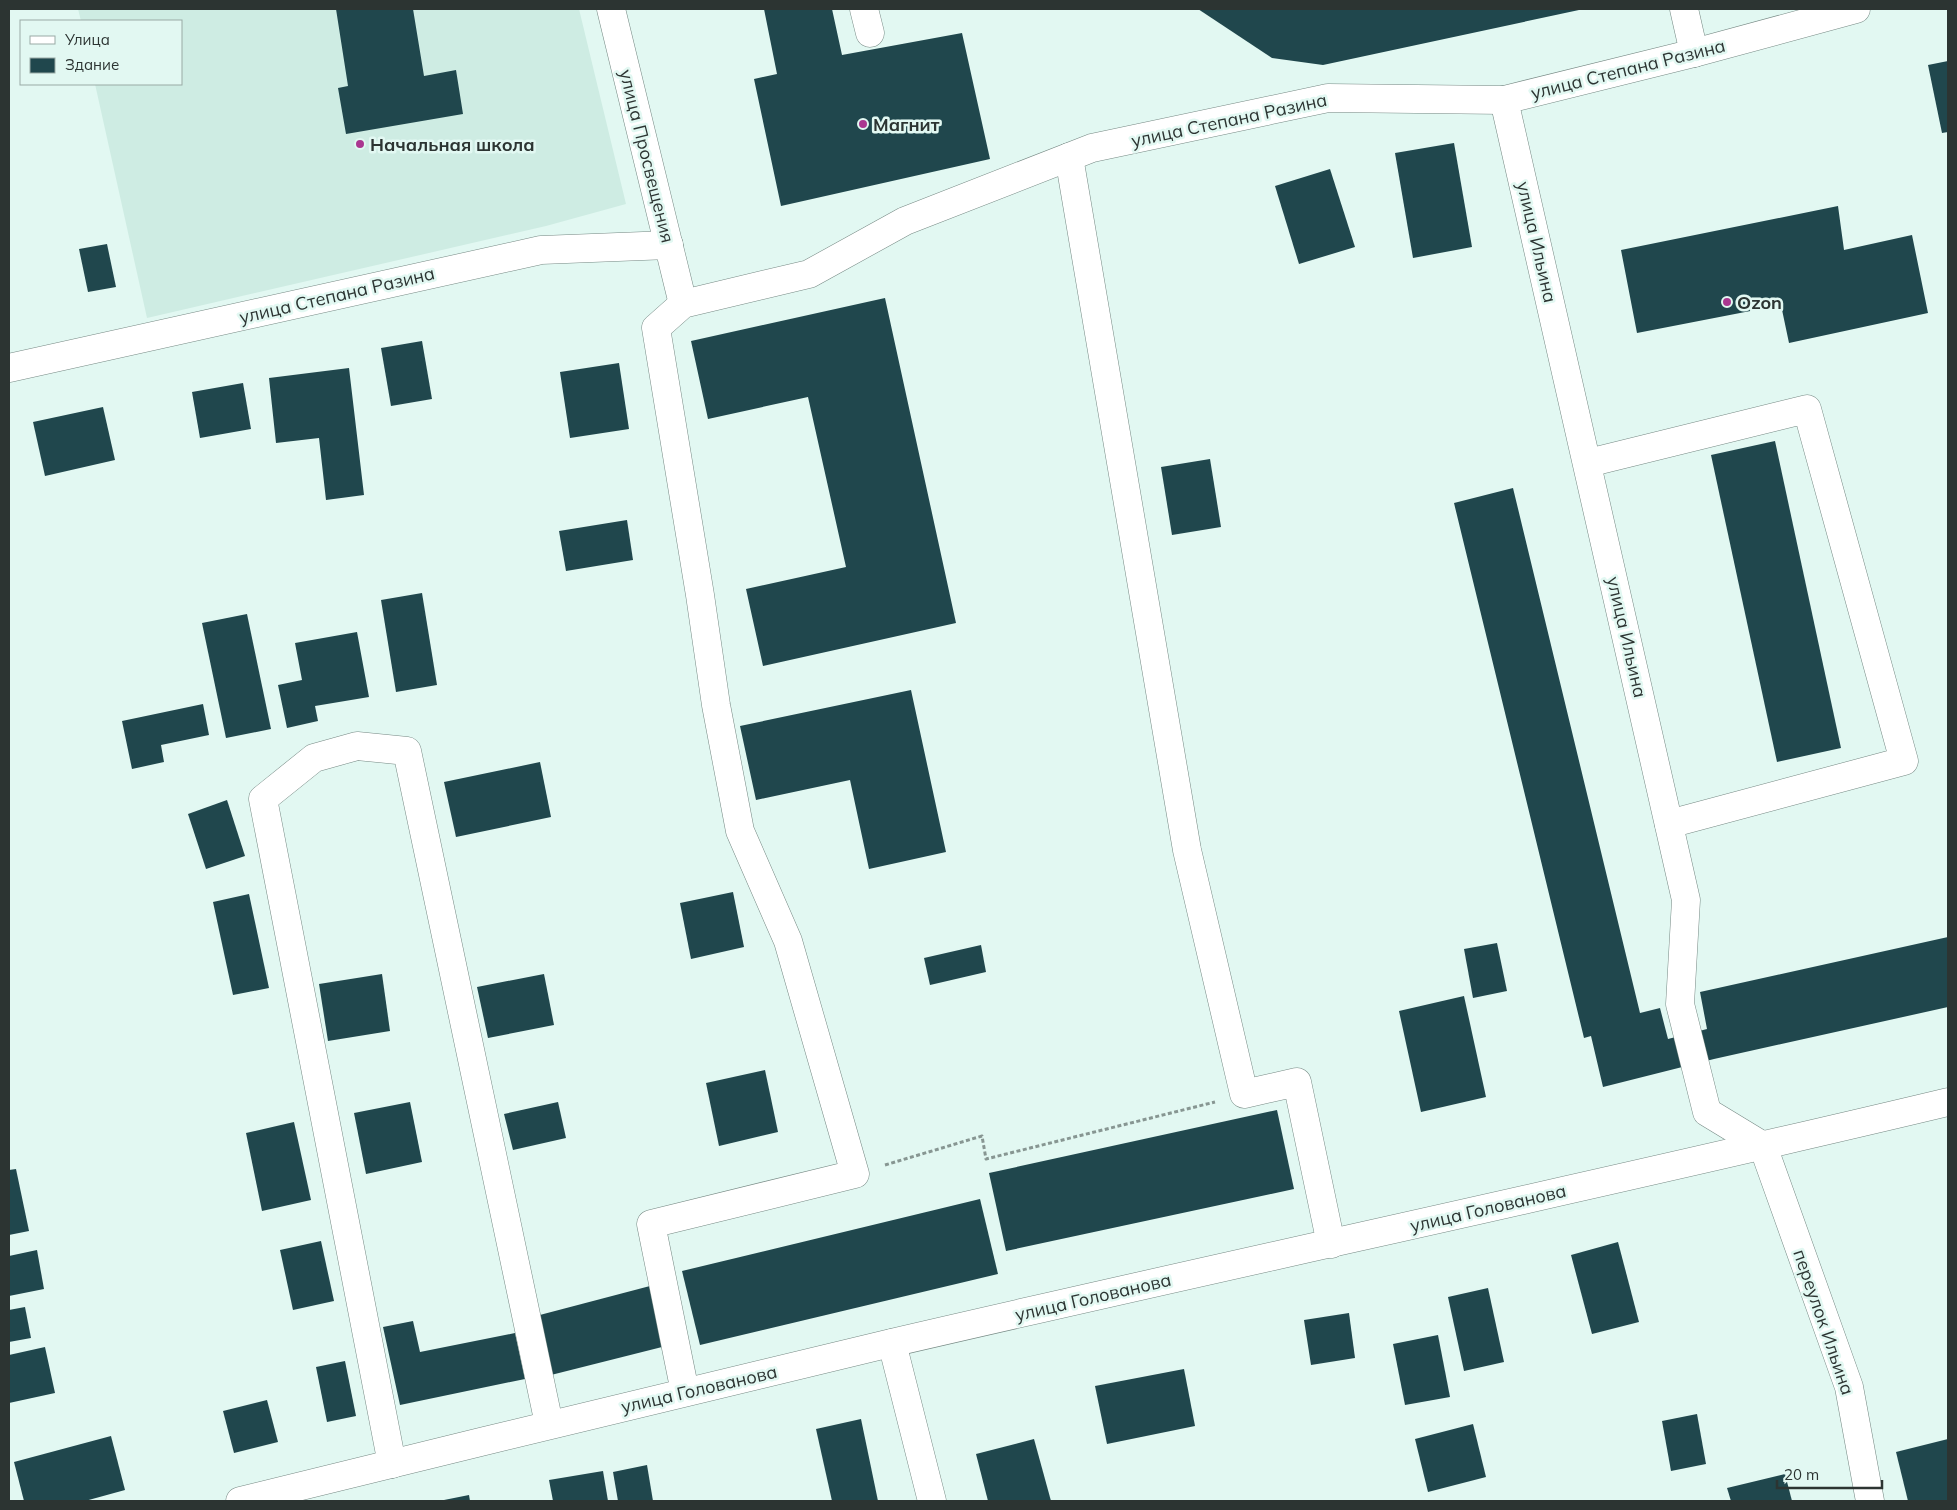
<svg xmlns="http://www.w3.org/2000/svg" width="1957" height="1510" viewBox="0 0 1957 1510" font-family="Mulish,sans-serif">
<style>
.built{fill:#ceece3}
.building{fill:#20474d}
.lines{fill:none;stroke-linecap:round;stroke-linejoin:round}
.minor-casing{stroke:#768984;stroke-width:29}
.path{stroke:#879692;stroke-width:3;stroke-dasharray:4 2.5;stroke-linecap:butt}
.minor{stroke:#fff;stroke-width:28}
.poi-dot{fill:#aa3790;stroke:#e2f8f2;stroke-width:2}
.labels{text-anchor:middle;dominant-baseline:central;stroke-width:5;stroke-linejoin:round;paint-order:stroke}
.street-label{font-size:18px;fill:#2c3432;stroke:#e2f8f2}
.poi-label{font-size:18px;font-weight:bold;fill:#2c3432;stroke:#e2f8f2;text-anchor:start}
</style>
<rect width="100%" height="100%" fill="#e2f8f2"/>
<path class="built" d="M78,9H579L626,204L546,226L147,318L95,84H181V21H81Z"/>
<g class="building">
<path d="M336,9H413L424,76L456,70L463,114L346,134L338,88L348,86Z"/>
<path d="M764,9H832L842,55L962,33L990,159L781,206L754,79L777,74Z"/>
<path d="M1198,9H1579V10L1323,65L1272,58Z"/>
<path d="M1948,61V132L1942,133L1928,65Z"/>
<path d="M1454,143L1472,247L1413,258L1395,153Z"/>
<path d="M1330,169L1355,247L1299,264L1275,186Z"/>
<path d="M1838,206L1844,250L1912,235L1928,313L1789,343L1781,305L1637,333L1621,250Z"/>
<path d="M107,244L116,287L88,292L79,249Z"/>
<path d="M885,298L956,623L763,666L746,589L846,567L808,397L708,419L691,341Z"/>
<path d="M422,341L432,399L391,406L381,348Z"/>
<path d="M619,363L629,429L570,438L560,372Z"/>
<path d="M349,368L364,495L326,500L319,438L276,443L269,378Z"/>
<path d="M243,383L251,429L200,438L192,392Z"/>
<path d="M103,407L115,460L45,476L33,422Z"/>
<path d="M1775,441L1841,748L1777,762L1711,455Z"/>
<path d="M1210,459L1221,527L1172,535L1161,467Z"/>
<path d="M1513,488L1640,1013L1660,1008L1668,1039L1707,1029L1700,992L1948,937V1007L1714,1059L1603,1087L1591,1036L1584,1038L1454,503Z"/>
<path d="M627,520L633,560L566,571L559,531Z"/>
<path d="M422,593L437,685L396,692L381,600Z"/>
<path d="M247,614L271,729L226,738L202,623Z"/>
<path d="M357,632L369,697L315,706L318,721L287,728L278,685L302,680L295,643Z"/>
<path d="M911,690L946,852L869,869L850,780L756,800L740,726Z"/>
<path d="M203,704L209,735L161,745L164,762L132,769L122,721Z"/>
<path d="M540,762L551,817L456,837L444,782Z"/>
<path d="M227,800L245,856L206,869L188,814Z"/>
<path d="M733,892L744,947L691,959L680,903Z"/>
<path d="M249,894L269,988L233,995L213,902Z"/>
<path d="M1497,943L1507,991L1473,998L1464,949Z"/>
<path d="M981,945L986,972L930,985L924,958Z"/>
<path d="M382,974L390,1031L328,1041L319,984Z"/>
<path d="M544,974L554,1025L488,1038L477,987Z"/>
<path d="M1464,996L1486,1097L1421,1112L1399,1011Z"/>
<path d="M765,1070L778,1132L719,1146L706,1083Z"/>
<path d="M410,1102L422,1162L366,1174L354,1113Z"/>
<path d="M558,1102L566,1138L513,1150L504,1114Z"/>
<path d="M1277,1110L1294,1189L1006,1251L989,1173Z"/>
<path d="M294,1122L311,1200L262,1211L246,1133Z"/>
<path d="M16,1169L29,1231L9,1235V1170Z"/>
<path d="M980,1199L998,1274L700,1345L682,1271Z"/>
<path d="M321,1241L334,1301L293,1310L280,1250Z"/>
<path d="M1618,1242L1639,1322L1592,1334L1571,1255Z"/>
<path d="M37,1250L44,1289L9,1296V1256Z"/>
<path d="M650,1286L666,1346L551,1375L536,1316Z"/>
<path d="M1488,1288L1504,1362L1464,1371L1448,1297Z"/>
<path d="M25,1307L31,1338L9,1342V1310Z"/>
<path d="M1349,1313L1355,1358L1311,1365L1304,1320Z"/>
<path d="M413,1321L420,1352L515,1333L525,1379L400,1405L383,1327Z"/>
<path d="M1438,1335L1450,1397L1405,1405L1393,1344Z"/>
<path d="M45,1347L55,1393L9,1403V1355Z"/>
<path d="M345,1361L356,1416L327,1422L316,1367Z"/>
<path d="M1184,1369L1195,1426L1107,1444L1095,1386Z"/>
<path d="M267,1400L278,1442L234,1453L223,1411Z"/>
<path d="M1697,1414L1706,1464L1671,1471L1662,1421Z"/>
<path d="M861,1419L878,1501H832L816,1429Z"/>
<path d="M1473,1424L1486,1477L1428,1492L1415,1439Z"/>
<path d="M111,1436L125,1490L85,1501H24L14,1462Z"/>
<path d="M1034,1439L1051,1501H988L976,1454Z"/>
<path d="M1948,1439V1501H1908L1896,1452Z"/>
<path d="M647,1465L653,1501H618L613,1472Z"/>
<path d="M603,1471L608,1501H553L549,1480Z"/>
<path d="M1785,1474L1792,1501H1731L1727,1488Z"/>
<path d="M469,1495L470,1501H444V1500Z"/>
</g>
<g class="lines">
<defs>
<g id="minor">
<path d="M611,9L683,304"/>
<path d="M864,9L870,33"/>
<path d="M1684,9L1694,53"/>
<path d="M1504,100L1686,900L1680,1004L1707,1112L1763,1146L1849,1387L1870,1501"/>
<path d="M1069,157L1187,850L1244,1094L1297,1082L1331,1244"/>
<path d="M9,368L541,250L669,245"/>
<path d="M1588,463L1807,409L1904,761L1669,824"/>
<path d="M892,1343L932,1501"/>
<path d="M685,1392L651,1224L855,1174L788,941L740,831L716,705L700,595L656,328L683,304L809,274L905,221L1092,148L1328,98L1504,100L1694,53L1856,9"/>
<path d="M392,1464L263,799L314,758L357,746L407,751L549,1424"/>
<path d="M240,1501C457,1448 673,1394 891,1343C1243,1261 1597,1186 1948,1102"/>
</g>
</defs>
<use href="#minor" class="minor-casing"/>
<path class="path" d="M885,1165L982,1136L986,1159L1215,1102"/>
<use href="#minor" class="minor"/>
</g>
<g class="poi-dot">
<circle cx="863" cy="124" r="5"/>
<circle cx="360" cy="144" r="5"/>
<circle cx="1727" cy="302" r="5"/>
</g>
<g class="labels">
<g class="street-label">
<text transform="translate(1628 69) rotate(-14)">улица Степана Разина</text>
<text transform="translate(1229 120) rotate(-12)">улица Степана Разина</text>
<text transform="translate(647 156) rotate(76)">улица Просвещения</text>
<text transform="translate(1537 242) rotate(77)">улица Ильина</text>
<text transform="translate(337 295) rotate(-13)">улица Степана Разина</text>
<text transform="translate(1627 637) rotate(77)">улица Ильина</text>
<text transform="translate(1488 1208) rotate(-13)">улица Голованова</text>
<text transform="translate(1093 1297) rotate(-13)">улица Голованова</text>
<text transform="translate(1824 1322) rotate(71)">переулок Ильина</text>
<text transform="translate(699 1389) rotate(-13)">улица Голованова</text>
</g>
<g class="poi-label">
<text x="873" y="124">Магнит</text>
<text x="370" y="144">Начальная школа</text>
<text x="1737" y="302">Ozon</text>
</g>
</g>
<rect width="1957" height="1510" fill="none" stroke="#2c3432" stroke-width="20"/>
<rect x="20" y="20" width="162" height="65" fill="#e2f8f2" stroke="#99aaa5"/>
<rect x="30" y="36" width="25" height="8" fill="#ffffff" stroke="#99aaa5"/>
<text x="65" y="45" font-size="15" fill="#2c3432">Улица</text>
<rect x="30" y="58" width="25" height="15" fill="#20474d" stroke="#99aaa5"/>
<text x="65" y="70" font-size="15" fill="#2c3432">Здание</text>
<path d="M1777 1480v8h105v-8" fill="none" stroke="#2c3432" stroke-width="2.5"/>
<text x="1784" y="1480" font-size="15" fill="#2c3432" stroke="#e2f8f2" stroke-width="4" paint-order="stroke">20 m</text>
</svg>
